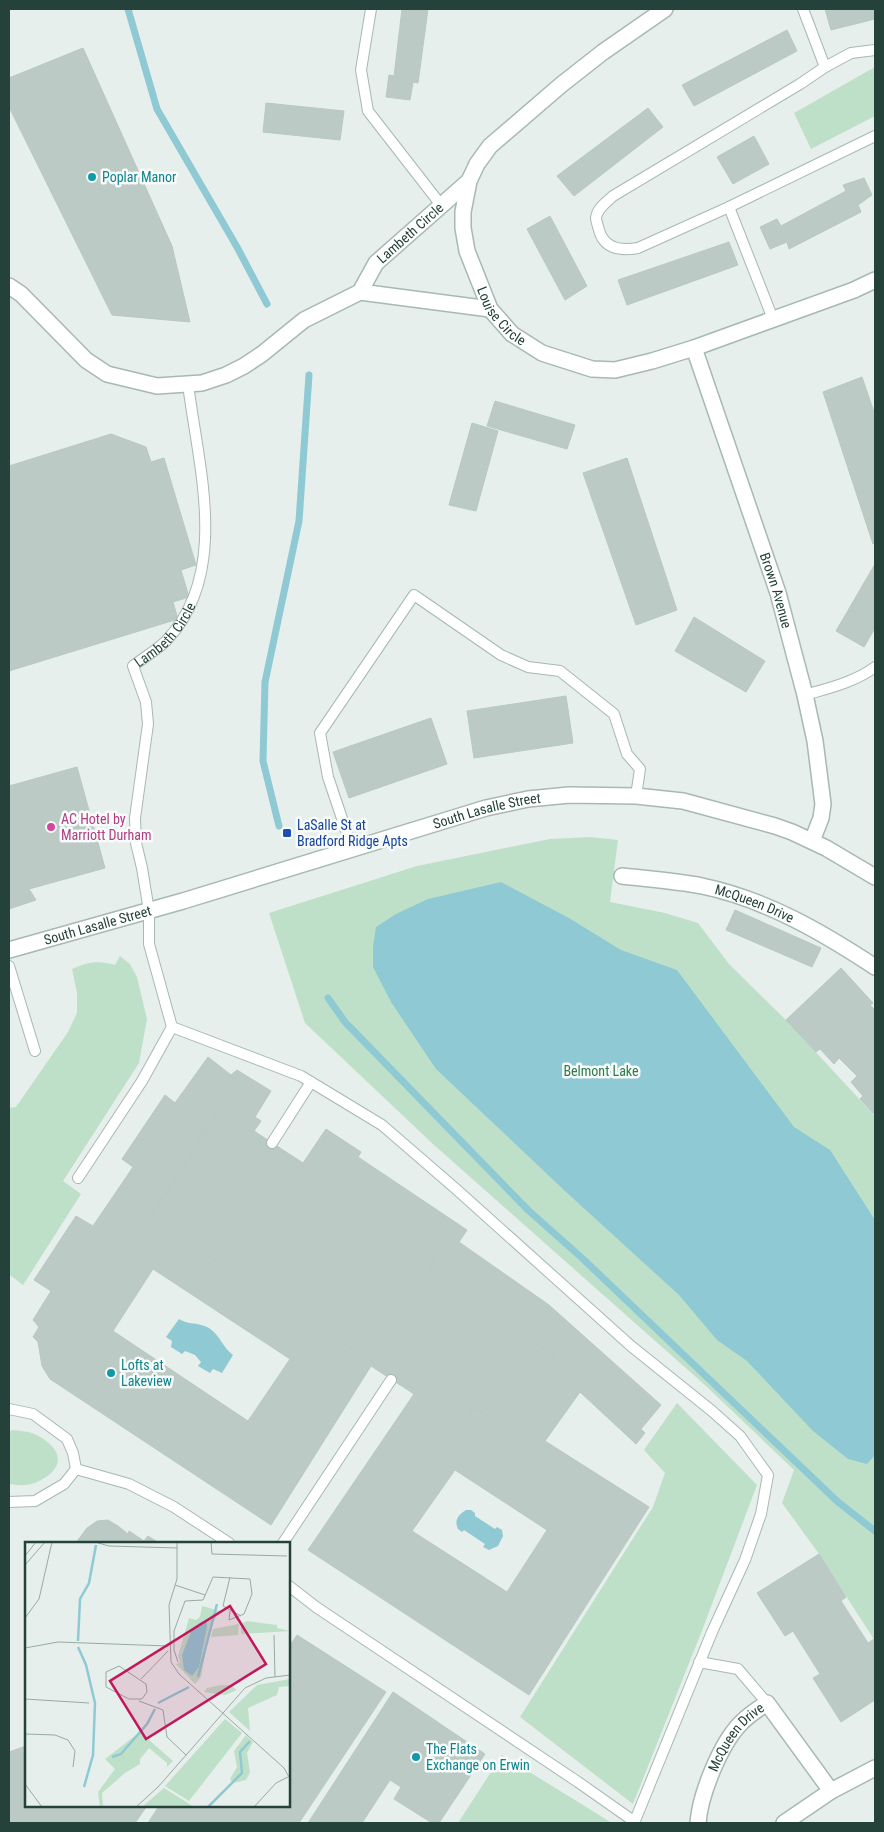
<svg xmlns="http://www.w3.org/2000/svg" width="884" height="1832" viewBox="0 0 884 1832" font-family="'Roboto Condensed',sans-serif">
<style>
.green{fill:#bfe0c8}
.water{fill:#8ec9d4}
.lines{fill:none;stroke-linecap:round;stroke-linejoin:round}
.stream{stroke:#8ec9d4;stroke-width:7}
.building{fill:#bbcac4;stroke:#b8c9c2;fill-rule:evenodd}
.service-casing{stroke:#a8b8b2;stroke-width:12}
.minor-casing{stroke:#a8b8b2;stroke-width:18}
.tertiary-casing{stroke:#a8b8b2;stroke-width:18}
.service{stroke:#fff;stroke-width:10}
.minor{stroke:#fff;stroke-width:15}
.tertiary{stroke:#fff;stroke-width:15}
.culture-dot{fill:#0f9aa8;stroke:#f7fbf9;stroke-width:2}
.hotel-dot{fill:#d1479c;stroke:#f7fbf9;stroke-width:2}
.transit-dot{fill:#1a4fb4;stroke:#f7fbf9;stroke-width:2}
.labels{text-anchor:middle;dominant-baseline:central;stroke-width:5;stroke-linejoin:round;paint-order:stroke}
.culture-label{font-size:14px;fill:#0d838f;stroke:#f7fbf9;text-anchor:start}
.street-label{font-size:14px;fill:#24423a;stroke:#f7fbf9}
.hotel-label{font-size:14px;fill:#b23c85;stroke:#f7fbf9;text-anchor:start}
.transit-label{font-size:14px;fill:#164399;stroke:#f7fbf9;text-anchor:start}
.park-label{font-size:14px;fill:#2d7a4b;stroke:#f7fbf9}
.inset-river{fill:none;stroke:#8ec9d4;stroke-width:2.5}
.inset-road{fill:none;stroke:#98aaa4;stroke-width:1}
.view{fill:#c2185b;fill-opacity:0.15;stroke:#c2185b;stroke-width:2.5}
.inset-edge{fill:none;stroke:#24423a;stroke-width:2.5}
</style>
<rect width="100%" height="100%" fill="#e6efeb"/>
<g class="green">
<path d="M875,67V116L811,149L794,113Z"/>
<path d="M590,837L618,840L610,902L665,913L698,923L729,964L786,1020L875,1116V1641L819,1554L782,1503L794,1470L706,1386L434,1145L305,1023L269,913L417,866L550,839Z"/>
<path d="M120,956L130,964L137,977L147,1019L139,1063L63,1181L81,1194L23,1285L10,1275L9,1277V1108L16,1107L68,1032L77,1013V993L72,969C87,962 99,960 115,965Z"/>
<path d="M677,1403L757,1485L703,1628L633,1804L520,1717L653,1507L665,1473L644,1450Z"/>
<path d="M13,1430C19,1431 26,1431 32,1433C50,1440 70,1458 49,1475C42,1480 33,1485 24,1485C19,1486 14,1484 9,1484V1431Z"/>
<path d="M502,1755L612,1823H458Z"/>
</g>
<g class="water">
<path d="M501,882L569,918L621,950L677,970L794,1127L830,1150L875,1220V1455L867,1464L848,1459L813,1431L747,1361L717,1340L679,1295L565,1191L436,1069L391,1002L373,967V947L376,927L396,914L428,899Z"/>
<path d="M179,1319C187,1325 199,1322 209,1328C220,1335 223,1348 233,1355L222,1373L213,1369L210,1373L198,1366L201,1362L195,1355L185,1351L182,1354L171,1347L172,1341L166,1337Z"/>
<path d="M466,1510H471L475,1513V1516L495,1529L497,1527L502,1530L503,1536L498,1546L489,1550L483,1547L485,1544L464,1530L462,1532L458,1529C454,1520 458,1515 466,1510Z"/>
</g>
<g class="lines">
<g class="stream">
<path d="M128,9L157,109L237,247L267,304"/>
<path d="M279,826L263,761L265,682L299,521L309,375"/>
<path d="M328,998L345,1022L528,1210L582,1258L838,1502L875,1531"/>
</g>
</g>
<g class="building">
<path d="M402,9H428L418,83L413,82L410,100L386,97L389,75L394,76Z"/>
<path d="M825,9H875V19L831,30Z"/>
<path d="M787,30L797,51L694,106L682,85Z"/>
<path d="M83,48L172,246L190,322L112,315L9,107V78Z"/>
<path d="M266,103L344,111L340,140L263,132Z"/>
<path d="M648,108L663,127L574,196L557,176Z"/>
<path d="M754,136L769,164L733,184L717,157Z"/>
<path d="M864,178L872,195L858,205L861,212L789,249L787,242L770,249L760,227L777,219L781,226L846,191L843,185Z"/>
<path d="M550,216L587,286L565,300L527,229Z"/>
<path d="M729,242L738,265L627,305L618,280Z"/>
<path d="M862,377L875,415V543L873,544L823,392Z"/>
<path d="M495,401L575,425L567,449L487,426Z"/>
<path d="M472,423L498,431L476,511L449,505Z"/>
<path d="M111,434L146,447L151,462L164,458L196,565L181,570L189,597L173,602L178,619L9,671V466Z"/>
<path d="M627,458L677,610L636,625L583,473Z"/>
<path d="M875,564V628L864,647L836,631Z"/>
<path d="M694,617L765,661L746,692L675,651Z"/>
<path d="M566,696L573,743L474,758L467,711Z"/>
<path d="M431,718L447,764L349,798L333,752Z"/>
<path d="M77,767L105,868L29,889L36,900L9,909V786Z"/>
<path d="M735,910L821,948L812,967L726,930Z"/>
<path d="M841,968L873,1003L870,1005L875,1010V1115L860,1099L863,1096L851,1082L857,1076L839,1058L834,1064L820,1049L816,1052L786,1020Z"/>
<path d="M208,1057L231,1075L237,1070L271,1091L255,1117L261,1121L254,1131L303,1163L326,1129L361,1152L358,1157L467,1230L459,1242L549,1305L661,1405L641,1429L645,1433L636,1444L580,1392L545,1441L649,1507L529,1695L308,1550L414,1394L371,1366L271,1525L50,1379L42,1366L38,1342L33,1337L39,1327L33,1320L51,1291L34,1280L76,1216L93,1226L133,1167L122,1159L165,1095L175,1103ZM219,1110L437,1255L428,1271L555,1356L505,1428L474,1407L465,1422L150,1218ZM153,1269L290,1359L248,1421L113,1331ZM455,1470L547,1530L507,1592L412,1531Z"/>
<path d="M219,1110L437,1255L428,1271L555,1356L505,1428L474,1407L465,1422L150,1218Z"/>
<path d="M108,1520L118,1526L128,1534L129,1531L144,1541L148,1536L159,1543H78V1540L87,1528L97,1521Z"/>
<path d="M819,1554L846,1597L841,1601L868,1643L874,1639L875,1641V1700L841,1722L813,1678L820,1674L793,1631L785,1636L757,1593Z"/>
<path d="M297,1635L386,1692L299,1823H148L159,1806H289V1647Z"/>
<path d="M393,1692L485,1754L439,1823H432L394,1799L401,1787L390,1780L362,1823H308Z"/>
<path d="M26,1746V1806H147L135,1823H9V1752Z"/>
</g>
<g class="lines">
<defs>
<g id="service">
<path d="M371,9L361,70L368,111L441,205"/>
<path d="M803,9L825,67"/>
<path d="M875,50L851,53L825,67L800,84L613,196C607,202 597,208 596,218C596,221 598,226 599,230C604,249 621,251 638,248L729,207L875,136"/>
<path d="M729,207L773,319"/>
<path d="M805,695C829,688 855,682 875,667"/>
<path d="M352,848L328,777L320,733L414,595L501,655L528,667L560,671L614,714L627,754L640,769L636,796"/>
<path d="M9,966L35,1051"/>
<path id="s1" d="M172,1027L149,944V911L142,868L136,843L135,818L148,724L146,702L133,666C143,658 157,650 166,641C231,573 198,466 188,384"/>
<path d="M272,1143L311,1082"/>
<path d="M78,1178L142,1081L172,1027L301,1076L382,1125L456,1189L631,1346L712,1411L740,1436L768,1475L761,1514L745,1560L712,1632L634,1823"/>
<path d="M9,1409L33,1414L67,1439L73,1453L76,1469"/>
<path d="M76,1469L129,1484L174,1507L229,1543"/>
<path d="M9,1502L35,1501L64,1484L76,1469"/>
<path d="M283,1543L391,1380"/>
<path d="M289,1586L316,1607L578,1782L635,1822"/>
<path d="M699,1662L738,1669L767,1703"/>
</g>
<g id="minor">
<path id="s2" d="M665,9L603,52L561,85L490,146L477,164L469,181L463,212V228L467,251L490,309L512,334L542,353L592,369L615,370L652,361L694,348L854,290L875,280"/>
<path id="s3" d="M9,286L21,294L86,360L107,374L157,386L202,383L226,375L244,366L262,354L304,320L360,292L376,263L469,181"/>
<path d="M360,292L490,309"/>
<path id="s4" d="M694,348L778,593L805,695L815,741L823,804L821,818L812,841"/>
<path id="s5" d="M622,876C648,879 676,881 702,886C765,899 822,932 875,967"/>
<path id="s6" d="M698,1823C700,1795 720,1745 740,1724C747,1716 758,1709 767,1703L831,1791"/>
<path d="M784,1823L831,1791L875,1768"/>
</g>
<g id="tertiary">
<path id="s7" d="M9,950L183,901L486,808L528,799L569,795L636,796L683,801L775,826L792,832L826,848L875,877"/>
</g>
</defs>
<use href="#service" class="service-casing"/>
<use href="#minor" class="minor-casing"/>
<use href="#tertiary" class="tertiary-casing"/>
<use href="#service" class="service"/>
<use href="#minor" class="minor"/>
<use href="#tertiary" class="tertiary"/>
</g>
<g class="culture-dot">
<circle cx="92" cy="177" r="5"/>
<circle cx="111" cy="1373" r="5"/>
<circle cx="416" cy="1757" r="5"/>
</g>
<circle class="hotel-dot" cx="51" cy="827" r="5"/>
<rect class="transit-dot" x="282" y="828" width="10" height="10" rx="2.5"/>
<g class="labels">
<g class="culture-label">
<text x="102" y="177">Poplar Manor</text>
<text x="121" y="1365">Lofts at<tspan x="121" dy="16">Lakeview</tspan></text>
<text x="426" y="1749">The Flats<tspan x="426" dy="16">Exchange on Erwin</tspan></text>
</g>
<g class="street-label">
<text stroke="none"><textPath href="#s3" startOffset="491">Lambeth Circle</textPath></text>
<text stroke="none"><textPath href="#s2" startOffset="409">Louise Circle</textPath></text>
<text stroke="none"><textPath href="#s4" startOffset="256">Brown Avenue</textPath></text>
<text stroke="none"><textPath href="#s1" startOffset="414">Lambeth Circle</textPath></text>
<text stroke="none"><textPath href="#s7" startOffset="498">South Lasalle Street</textPath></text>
<text stroke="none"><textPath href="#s5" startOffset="136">McQueen Drive</textPath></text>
<text stroke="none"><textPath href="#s7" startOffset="92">South Lasalle Street</textPath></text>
<text stroke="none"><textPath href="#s6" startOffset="96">McQueen Drive</textPath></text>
</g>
<g class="hotel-label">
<text x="61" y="819">AC Hotel by<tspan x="61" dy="16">Marriott Durham</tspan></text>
</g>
<g class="transit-label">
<text x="297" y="825">LaSalle St at<tspan x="297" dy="16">Bradford Ridge Apts</tspan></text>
</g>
<g class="park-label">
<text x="601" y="1071">Belmont Lake</text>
</g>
</g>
<g transform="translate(25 1542)">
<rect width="265" height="265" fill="#e6efeb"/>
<path d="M177,64L195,69L185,85L176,135L170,142L151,122L155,120L153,114L164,76L171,78L175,75ZM222,79L252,83V86L265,89L216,92V82ZM214,82L213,93L186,95L188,87ZM265,137V144L254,145L252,153L223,166L225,189L204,170L232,143ZM196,143H205L212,148L200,153L179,150L182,146ZM200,177L217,191L164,259L140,244ZM115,190L148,219L142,225V221L124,206L115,217V222L100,231L77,251L78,265H75L73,250L90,227L80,217ZM221,193L228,200L222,211L225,230L221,238L208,241L205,237L212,225L209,209ZM139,246L169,265H117Z" fill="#bfe0c8"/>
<path d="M176,80H182V85L174,125L167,134L159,128L157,113L167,87Z" fill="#8ec9d4"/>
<path class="inset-river" d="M53,99L55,57L64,41L71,3M53,105L61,123L70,161L68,213L59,245M173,135L192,62M133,161L164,145M87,215L96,212L122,182L130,167M183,265L217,231L215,210L225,199"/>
<path class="inset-road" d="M70,0L84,4L152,6M152,0V37L144,63L146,120L154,132L259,226L264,235M186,0L187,12L262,14M0,14L11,0M0,23L20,0M205,35L198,64L216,74M150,43L180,53M0,76L14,57L27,0M249,93L250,135M0,106L33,100L143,104M153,120L149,108V89L160,59L178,58L188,35L225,37L227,52L219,72L204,78L205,69M94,124L121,142L122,150L117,157H104L81,145V130ZM116,137L143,109M0,157L64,161M114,159L138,168L142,195L161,213M0,192L30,193L43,198L50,209L48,225M0,242L17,265M111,265L133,245L220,146L241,136L265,133M229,265L251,241L263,235"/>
<path class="view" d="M205,64L241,122L121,197L85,139Z"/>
<rect width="265" height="265" class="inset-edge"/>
</g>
<rect width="884" height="1832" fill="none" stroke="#24423a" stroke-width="20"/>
</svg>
